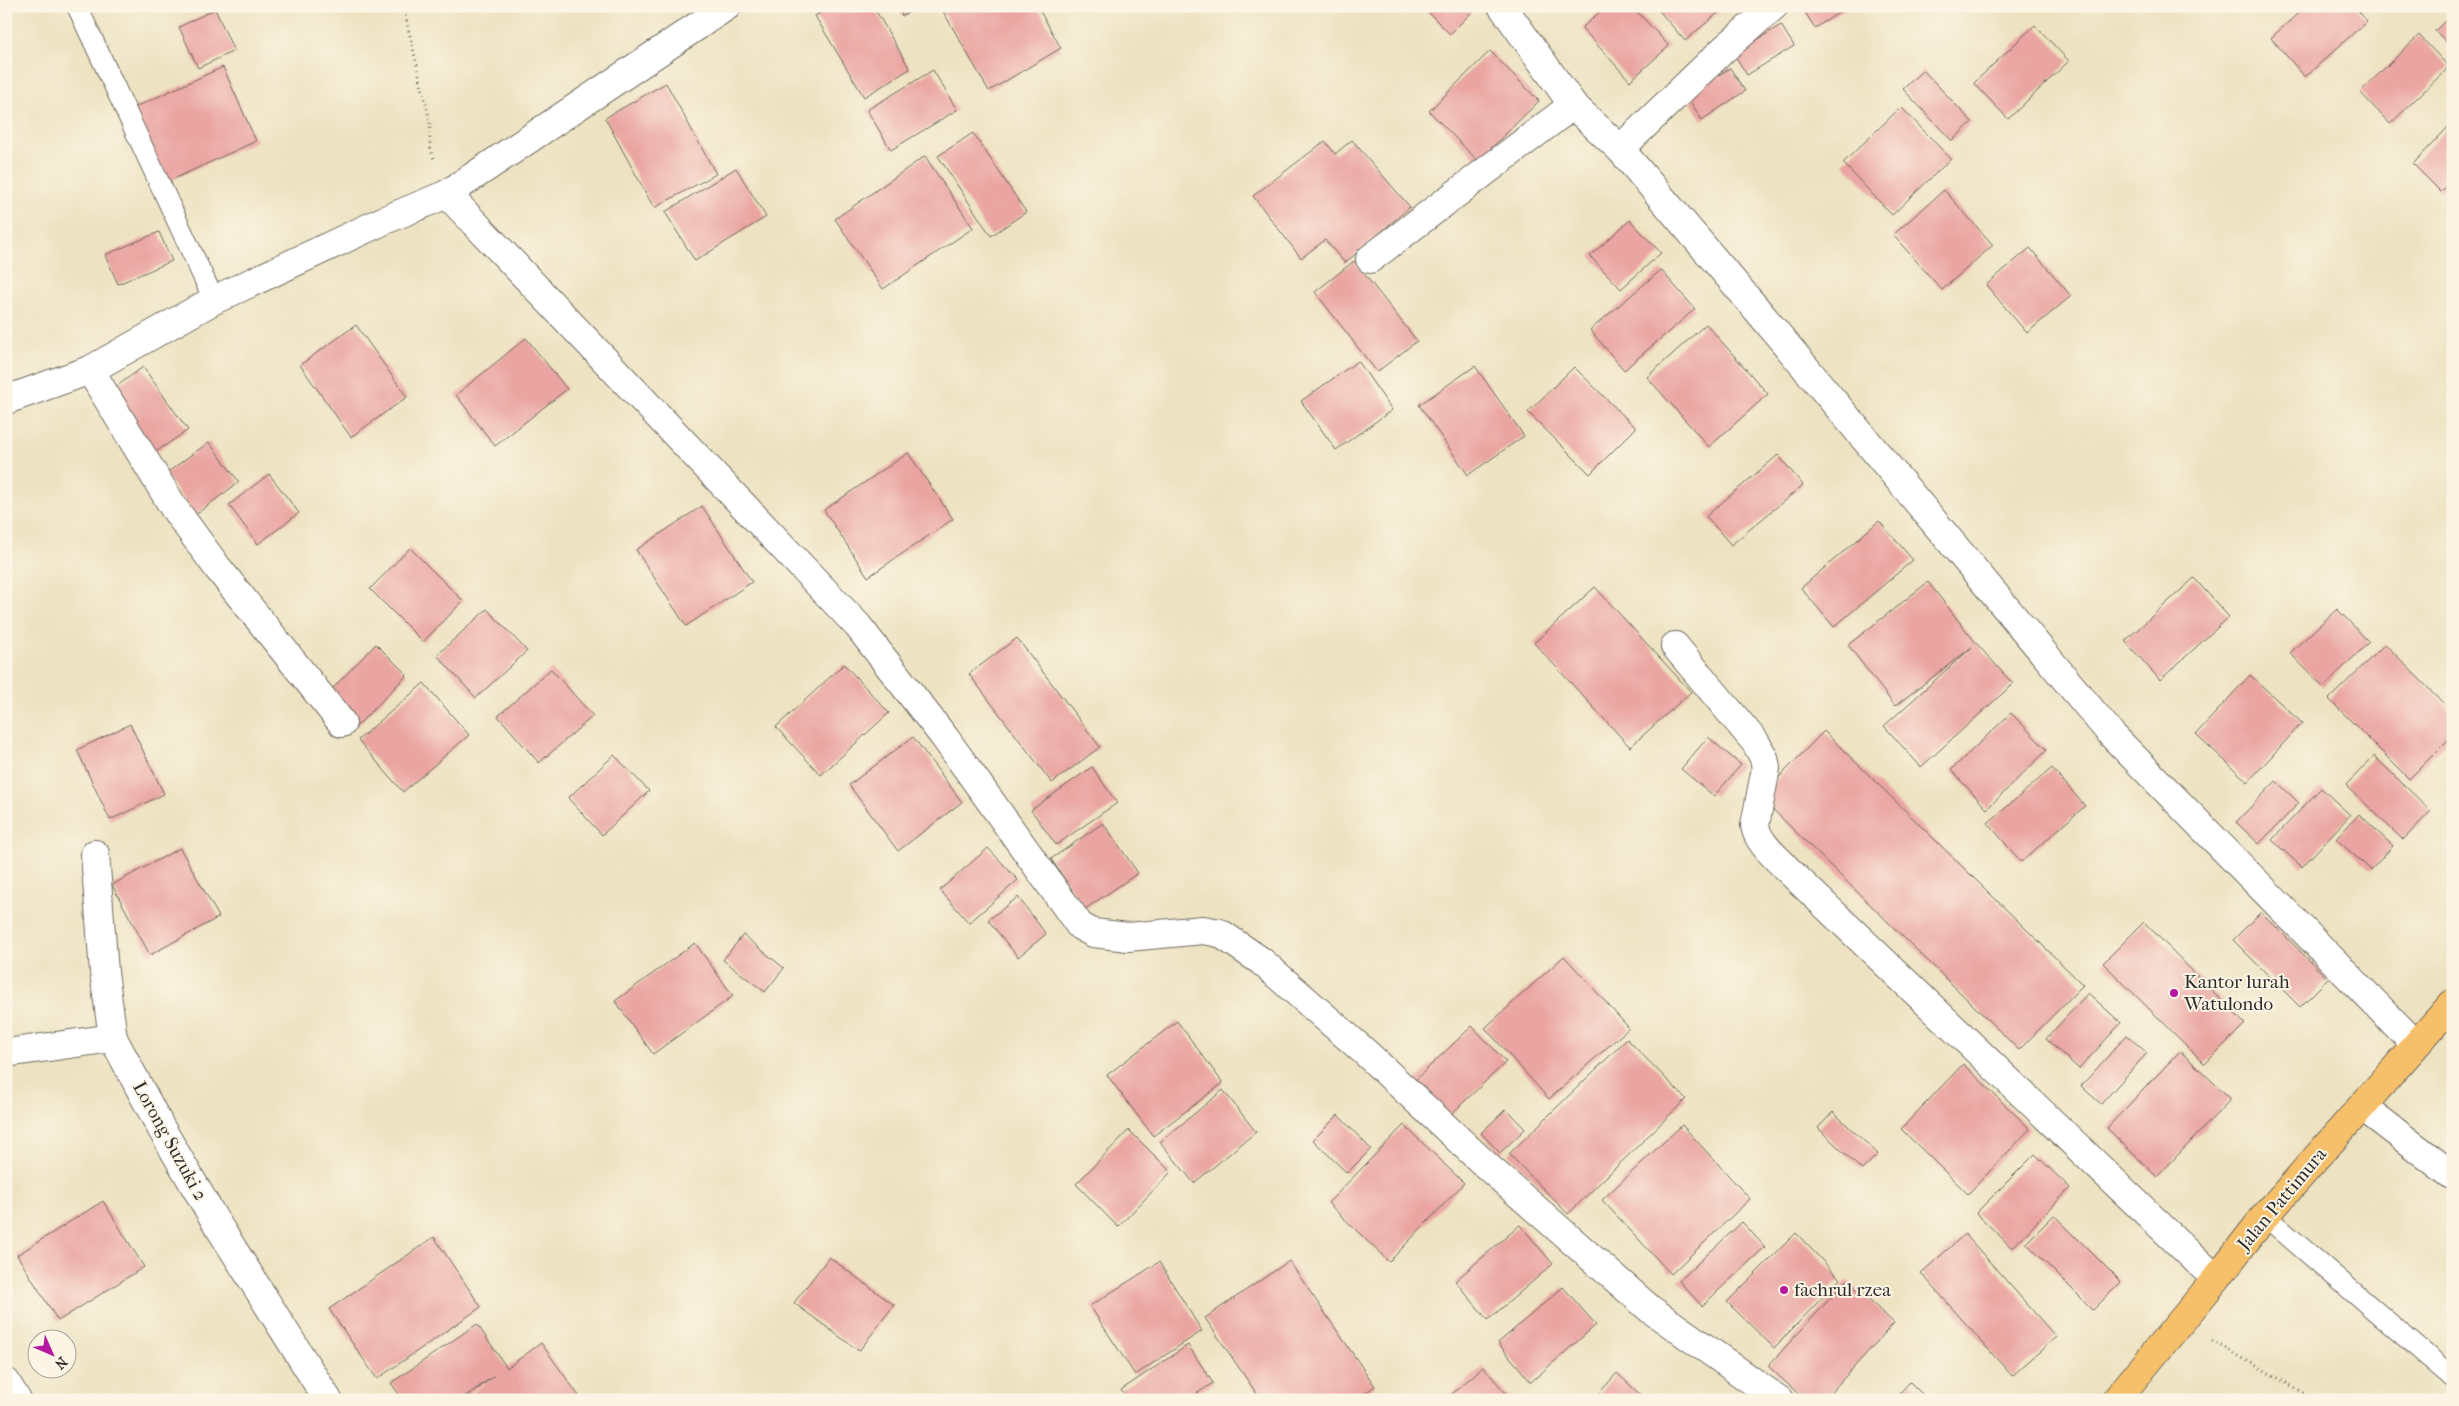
<svg xmlns="http://www.w3.org/2000/svg" width="2459" height="1406" viewBox="0 0 2459 1406" font-family="'IM FELL French Canon',serif">
<style>
.building{fill:#eaa4a1}
.lines{fill:none;stroke-linecap:round;stroke-linejoin:round}
.service-casing{stroke:#6f6b60;stroke-width:22}
.minor-casing{stroke:#6f6b60;stroke-width:30}
.trunk-casing{stroke:#6f6b60;stroke-width:30}
.path{stroke:#6f6b60;stroke-width:3;stroke-dasharray:1 4;stroke-linecap:butt}
.service{stroke:#fff;stroke-width:20}
.minor{stroke:#fff;stroke-width:28}
.trunk{stroke:#f6c06b;stroke-width:28}
.poi-dot{fill:#b5179e;stroke:#fcf5e5;stroke-width:2}
.labels{text-anchor:middle;dominant-baseline:central;stroke-width:4;stroke-linejoin:round;paint-order:stroke}
.poi-label{font-size:19px;fill:#2b2b2b;stroke:#fcf5e5;text-anchor:start}
.street-label{font-size:19px;fill:#2b2b2b;stroke:#fcf5e5}
</style>
<rect width="100%" height="100%" fill="#fcf5e5"/>
<filter id="ink" filterUnits="userSpaceOnUse"><feTurbulence type="fractalNoise" baseFrequency=".02" numOctaves="2"/><feDisplacementMap in="SourceGraphic" scale="10" xChannelSelector="R" yChannelSelector="G"/><feConvolveMatrix kernelMatrix="1 2 1 2 8 2 1 2 1" color-interpolation-filters="sRGB"/></filter>
<filter id="wash" filterUnits="userSpaceOnUse"><feTurbulence type="fractalNoise" baseFrequency=".0096" numOctaves="4" result="noise"/><feDisplacementMap in="SourceGraphic" scale="20" xChannelSelector="R" yChannelSelector="G"/><feGaussianBlur stdDeviation="1.12" result="paint"/><feColorMatrix in="noise" values="0 0 0 0 0 0 0 0 0 0 0 0 0 0 0 0 0 1.4 0 .05"/><feComposite in="paint" operator="in"/></filter>
<g filter="url(#wash)">
<rect width="100%" height="100%" fill="#ede2c1"/>
<g id="blocks">
<g class="building">
<path d="M831,6H873L910,69L864,97L815,16Z"/>
<path d="M898,6H921L902,16Z"/>
<path d="M940,6H1037L1061,48L989,91Z"/>
<path d="M1422,6H1478L1450,34Z"/>
<path d="M1606,6H1632L1669,46L1630,81L1582,28Z"/>
<path d="M1655,6H1726L1685,41Z"/>
<path d="M1801,6H1849L1815,28Z"/>
<path d="M2306,6H2354L2367,21L2305,77L2271,38Z"/>
<path d="M215,9L234,51L198,68L179,27Z"/>
<path d="M2453,13V48L2435,31Z"/>
<path d="M1781,25L1794,46L1747,75L1734,54Z"/>
<path d="M2035,25L2069,61L2008,119L1974,83Z"/>
<path d="M2419,35L2449,67L2390,124L2360,92Z"/>
<path d="M1490,51L1539,101L1478,161L1429,111Z"/>
<path d="M223,67L256,141L165,183L131,109Z"/>
<path d="M1730,68L1745,91L1702,120L1686,95Z"/>
<path d="M933,70L957,110L891,150L867,110Z"/>
<path d="M1923,70L1972,122L1952,141L1903,89Z"/>
<path d="M666,83L716,174L654,208L605,118Z"/>
<path d="M1901,107L1951,159L1892,215L1843,163Z"/>
<path d="M2453,122V180L2441,192L2413,164Z"/>
<path d="M973,133L1026,212L991,236L938,156Z"/>
<path d="M1352,140L1410,207L1345,263L1325,240L1301,258L1253,196L1325,141L1335,154Z"/>
<path d="M925,156L973,228L883,289L835,219Z"/>
<path d="M736,168L766,217L695,261L665,212Z"/>
<path d="M1944,190L1993,245L1942,290L1893,235Z"/>
<path d="M1630,220L1661,253L1621,289L1590,256Z"/>
<path d="M159,232L172,261L118,284L105,255Z"/>
<path d="M2030,248L2071,296L2027,333L1986,285Z"/>
<path d="M1354,261L1417,341L1377,372L1315,292Z"/>
<path d="M1661,270L1695,309L1624,370L1590,330Z"/>
<path d="M1706,324L1768,394L1709,447L1647,377Z"/>
<path d="M356,325L407,397L351,437L300,365Z"/>
<path d="M526,338L567,389L495,446L456,395Z"/>
<path d="M1358,361L1392,410L1336,450L1301,401Z"/>
<path d="M1475,366L1524,436L1468,475L1419,405Z"/>
<path d="M143,367L188,430L154,453L110,391Z"/>
<path d="M1574,367L1636,428L1590,474L1528,412Z"/>
<path d="M209,442L239,482L195,515L165,474Z"/>
<path d="M908,453L953,519L868,577L824,510Z"/>
<path d="M1778,455L1803,485L1731,545L1706,516Z"/>
<path d="M269,474L299,513L258,544L229,505Z"/>
<path d="M702,506L752,582L686,626L636,550Z"/>
<path d="M1879,521L1913,560L1834,627L1801,588Z"/>
<path d="M410,548L463,601L423,642L370,589Z"/>
<path d="M2194,578L2229,617L2160,680L2125,641Z"/>
<path d="M1928,582L1976,643L2013,684L1921,767L1884,726L1972,647L1895,706L1848,645Z"/>
<path d="M1595,587L1691,692L1630,747L1534,643Z"/>
<path d="M487,609L527,651L476,698L437,655Z"/>
<path d="M2337,609L2369,642L2323,687L2290,653Z"/>
<path d="M1017,638L1100,747L1052,783L969,674Z"/>
<path d="M376,644L407,675L356,727L325,696Z"/>
<path d="M2385,644L2453,713V735L2409,779L2329,699Z"/>
<path d="M844,664L889,713L821,775L776,727Z"/>
<path d="M551,669L593,716L539,763L498,716Z"/>
<path d="M2250,675L2302,723L2248,782L2196,734Z"/>
<path d="M424,683L469,735L403,792L358,740Z"/>
<path d="M2011,713L2047,750L1987,809L1951,770Z"/>
<path d="M130,724L164,794L110,820L77,750Z"/>
<path d="M1824,731L2083,985L2019,1050L1760,797Z"/>
<path d="M913,737L962,802L898,851L849,785Z"/>
<path d="M1708,737L1741,765L1714,796L1681,769Z"/>
<path d="M614,755L649,791L602,835L568,798Z"/>
<path d="M2374,756L2431,811L2403,840L2346,785Z"/>
<path d="M1092,767L1117,803L1056,845L1031,810Z"/>
<path d="M2052,768L2085,806L2021,862L1988,823Z"/>
<path d="M2276,781L2299,803L2259,844L2236,822Z"/>
<path d="M2321,788L2350,815L2302,867L2272,840Z"/>
<path d="M2359,814L2393,846L2371,870L2336,839Z"/>
<path d="M1103,823L1138,873L1085,909L1051,859Z"/>
<path d="M180,848L219,917L150,955L112,885Z"/>
<path d="M988,848L1018,880L969,923L940,890Z"/>
<path d="M1018,897L1046,934L1018,957L988,920Z"/>
<path d="M2261,912L2328,979L2300,1007L2233,940Z"/>
<path d="M2144,922L2245,1024L2205,1064L2103,963Z"/>
<path d="M743,935L784,968L765,992L723,960Z"/>
<path d="M695,943L733,996L653,1054L615,1001Z"/>
<path d="M1564,956L1629,1028L1549,1099L1485,1028Z"/>
<path d="M2088,993L2121,1023L2079,1069L2046,1039Z"/>
<path d="M1177,1021L1223,1083L1153,1136L1107,1075Z"/>
<path d="M1472,1026L1506,1062L1445,1120L1411,1084Z"/>
<path d="M2127,1035L2147,1053L2101,1104L2081,1086Z"/>
<path d="M1627,1039L1686,1099L1568,1214L1509,1154Z"/>
<path d="M2180,1051L2231,1099L2157,1177L2107,1128Z"/>
<path d="M1963,1064L2030,1129L1968,1194L1901,1129Z"/>
<path d="M1223,1090L1256,1132L1194,1183L1160,1142Z"/>
<path d="M1506,1109L1525,1129L1500,1153L1481,1133Z"/>
<path d="M1833,1112L1878,1154L1862,1170L1818,1128Z"/>
<path d="M1338,1115L1371,1149L1347,1173L1313,1140Z"/>
<path d="M1404,1125L1464,1183L1389,1262L1328,1203Z"/>
<path d="M1682,1125L1750,1199L1671,1274L1602,1200Z"/>
<path d="M1129,1130L1171,1172L1118,1227L1076,1184Z"/>
<path d="M2035,1154L2070,1188L2012,1248L1976,1213Z"/>
<path d="M103,1201L144,1267L58,1321L17,1255Z"/>
<path d="M2054,1215L2121,1282L2093,1310L2026,1243Z"/>
<path d="M1742,1222L1765,1247L1702,1306L1679,1281Z"/>
<path d="M1520,1225L1553,1264L1488,1320L1455,1281Z"/>
<path d="M1796,1233L1840,1279L1774,1348L1727,1302Z"/>
<path d="M1965,1234L2056,1337L2012,1376L1921,1273Z"/>
<path d="M434,1237L481,1307L377,1379L329,1309Z"/>
<path d="M829,1257L894,1305L859,1351L794,1303Z"/>
<path d="M1289,1261L1375,1386L1355,1400H1261L1205,1318Z"/>
<path d="M1159,1262L1202,1331L1135,1375L1090,1306Z"/>
<path d="M1847,1280L1894,1323L1824,1400H1805L1768,1366Z"/>
<path d="M1563,1287L1596,1325L1531,1382L1498,1343Z"/>
<path d="M477,1324L507,1368L541,1343L579,1396L574,1400H464L494,1376L460,1400H403L391,1383Z"/>
<path d="M1188,1345L1213,1383L1187,1400H1128L1121,1390Z"/>
<path d="M1483,1367L1512,1400H1445Z"/>
<path d="M1617,1373L1646,1400H1593Z"/>
<path d="M1910,1382L1928,1400H1893Z"/>
</g>
</g>
</g>
<g filter="url(#ink)">
<use href="#blocks" fill-opacity="0" stroke="#6f6b60" stroke-width="1"/>
<g class="lines">
<defs>
<g id="service">
<path d="M77,6L214,300"/>
<path d="M2265,1216L2453,1378"/>
</g>
<g id="minor">
<path d="M1502,6L1573,105L1620,149L1759,312L2112,735L2415,1044"/>
<path d="M1620,149L1723,50L1774,6"/>
<path d="M447,194L858,626L945,738L1080,926L1093,933L1128,937L1203,930L1220,933L1261,961L1366,1053L1489,1168L1650,1309L1779,1400"/>
<path d="M1370,259L1573,105"/>
<path d="M90,370L174,508L217,567L342,723"/>
<path d="M6,400L90,370L214,300L385,220L447,194L727,6"/>
<path d="M1675,646L1756,743L1764,758L1766,768L1755,825C1757,842 1775,856 1786,868L2216,1279"/>
<path d="M95,854L104,972L113,1038L161,1128L214,1219L328,1400"/>
<path d="M6,1053L113,1038"/>
<path d="M2363,1107L2453,1176"/>
<path d="M6,1382L17,1400"/>
</g>
<path id="trunk" d="M2116,1400L2216,1279L2265,1216L2453,1003"/>
</defs>
<use href="#service" class="service-casing"/>
<use href="#minor" class="minor-casing"/>
<use href="#trunk" class="trunk-casing"/>
<g class="path">
<path d="M403,6L430,121V147L434,159"/>
<path d="M2212,1341L2317,1400"/>
</g>
<use href="#service" class="service"/>
<use href="#minor" class="minor"/>
<use href="#trunk" class="trunk"/>
</g>
</g>
<g class="poi-dot">
<circle cx="2174" cy="993" r="5"/>
<circle cx="1784" cy="1290" r="5"/>
</g>
<g class="labels">
<g class="poi-label">
<text x="2184" y="982">Kantor lurah<tspan x="2184" dy="22">Watulondo</tspan></text>
<text x="1794" y="1290">fachrul rzea</text>
</g>
<g class="street-label">
<text transform="translate(170 1141) rotate(61)">Lorong Suzuki 2</text>
<text transform="translate(2282 1199) rotate(-50)">Jalan Pattimura</text>
</g>
</g>
<rect width="2459" height="1406" fill="none" stroke="#fcf5e5" stroke-width="25"/>
<g transform="translate(52 1354) rotate(135)"><circle r="24" fill="#fcf5e5" stroke="#a8a49b"/>
<path d="M0-4L9 19L0 12L-9 19Z" fill="#b5179e"/>
<text y="-8" font-size="14" font-weight="bold" text-anchor="middle" fill="#2b2b2b">N</text>
</g>
</svg>
